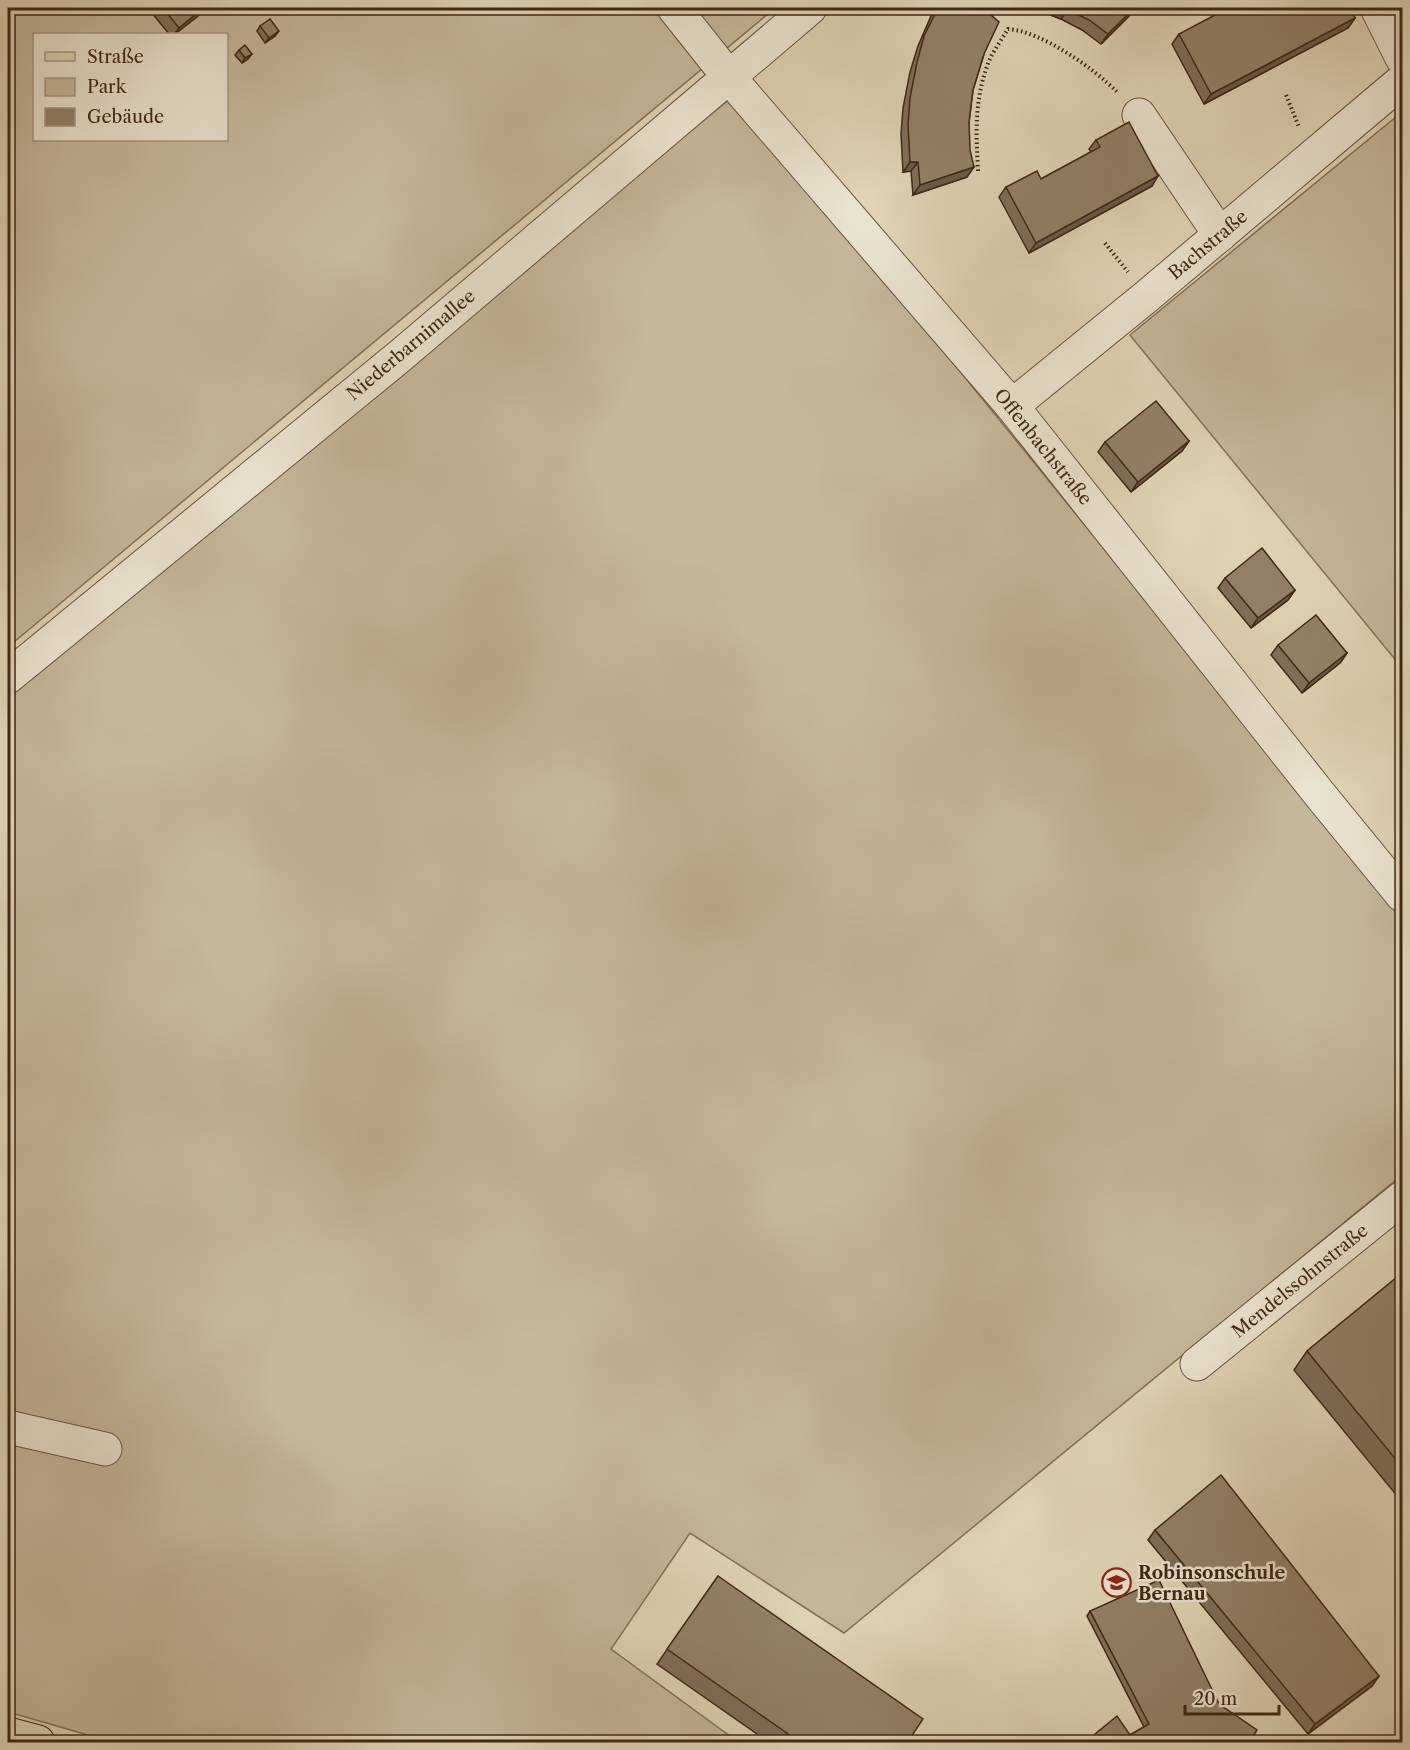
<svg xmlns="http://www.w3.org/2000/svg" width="1410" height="1750" viewBox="0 0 1410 1750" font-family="'Libre Caslon Text',serif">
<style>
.green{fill:#c4b79b;stroke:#827058;stroke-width:1.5;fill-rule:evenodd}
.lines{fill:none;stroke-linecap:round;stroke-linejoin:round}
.minor-casing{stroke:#67533d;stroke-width:35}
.major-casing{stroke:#3f2815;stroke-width:35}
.path{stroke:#3f2815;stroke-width:4;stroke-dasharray:1.5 3;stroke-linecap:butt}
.minor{stroke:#eae3d0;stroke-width:33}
.major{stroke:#dfd4b6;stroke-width:33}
.wall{fill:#7e6f5a;stroke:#3f2815;stroke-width:1.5}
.shaded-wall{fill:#665a4a;stroke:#3f2815;stroke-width:1.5}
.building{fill:#928169;stroke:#3f2815;stroke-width:1.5}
.labels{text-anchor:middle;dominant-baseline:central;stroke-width:5;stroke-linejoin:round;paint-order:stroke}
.street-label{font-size:18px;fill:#3f2815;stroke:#eae3d0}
.poi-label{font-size:18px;font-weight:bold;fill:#3f2815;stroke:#eae3d0;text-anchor:start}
</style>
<rect width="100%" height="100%" fill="#dfd4b6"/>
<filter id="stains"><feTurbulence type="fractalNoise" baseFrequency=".00333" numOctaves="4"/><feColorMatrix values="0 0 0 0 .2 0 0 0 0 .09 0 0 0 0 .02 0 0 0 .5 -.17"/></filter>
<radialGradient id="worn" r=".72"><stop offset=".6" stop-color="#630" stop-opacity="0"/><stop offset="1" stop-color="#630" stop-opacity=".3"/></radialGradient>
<g class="green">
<path d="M8,8H775L8,647ZM34,34H226V140H34Z"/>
<path d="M731,98L950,359L1402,916V1175L844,1633L690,1533L611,1649L738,1742H112L8,1712V692Z"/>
<path d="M1402,112V668L1130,335Z"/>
</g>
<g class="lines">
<defs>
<g id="minor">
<path d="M674,8L728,76L1012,406L1321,796L1402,895"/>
<path d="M1377,8L1402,58"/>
<path d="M1139,115L1220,235"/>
<path d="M1012,406L1146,297L1402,81"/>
<path d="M8,677L400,356L810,8"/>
<path d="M1197,1364L1402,1198"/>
<path d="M8,1427L105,1449"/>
</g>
<path id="major" d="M8,1734L38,1742"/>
</defs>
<use href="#minor" class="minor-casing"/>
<use href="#major" class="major-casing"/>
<g class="path">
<path d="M1286,95L1299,127"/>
<path d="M978,171C976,131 974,100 989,61C994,50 1002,39 1008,29C1041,31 1095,69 1117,92"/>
<path d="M1105,243L1128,272"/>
</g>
<use href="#minor" class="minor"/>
<use href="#major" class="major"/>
</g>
<g class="wall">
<path d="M148,8H208L175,34H169Z"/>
<path d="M937,8H983L984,54L973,90L969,122L967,177L913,195L911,171L903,172L901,134L903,108L910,72L918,46L931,16Z"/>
<path d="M1026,8H1137L1101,44L1082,30L1061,19L1038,10Z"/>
<path d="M1355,18L1348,28L1204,104L1172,44L1179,34Z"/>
<path d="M260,26L275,36L265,43L257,31Z"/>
<path d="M239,50L248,59L242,63L235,55Z"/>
<path d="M1096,140L1152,186L1029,253L999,197L1006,187L1041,179L1091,152L1089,149Z"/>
<path d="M1189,441L1182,451L1131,492L1098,452L1105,442Z"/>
<path d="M1225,578L1295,590L1288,600L1251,628L1218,588Z"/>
<path d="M1278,645L1347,653L1340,663L1302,693L1271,655Z"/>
<path d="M1402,1273V1502L1294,1370L1307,1351Z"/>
<path d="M1155,1530L1379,1676L1372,1686L1308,1734L1148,1540Z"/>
<path d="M718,1576L907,1743H770L657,1664Z"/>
<path d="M1090,1611L1219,1704L1130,1735L1144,1727L1087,1616Z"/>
</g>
<g class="shaded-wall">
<path d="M203,8H208L175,34H174L179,28Z"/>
<path d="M1026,8H1064L1068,9L1061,19L1038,10Z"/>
<path d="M1134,8H1137L1101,44L1108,34Z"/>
<path d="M1355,18L1348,28L1204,104L1211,94Z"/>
<path d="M279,31L275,36L265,43L269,38Z"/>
<path d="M252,54L248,59L242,63L245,58Z"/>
<path d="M910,162H918L911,171L903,172Z"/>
<path d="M974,167L967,177L913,195L920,185Z"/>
<path d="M1158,176L1152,186L1029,253L1036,243Z"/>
<path d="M1189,441L1182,451L1131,492L1138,482Z"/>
<path d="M1295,590L1288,600L1251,628L1258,618Z"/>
<path d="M1347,653L1340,663L1302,693L1309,683Z"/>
<path d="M1379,1676L1372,1686L1308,1734L1315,1724Z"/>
</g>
<g class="building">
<path d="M163,8H203L179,28Z"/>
<path d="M938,8H983L999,22L984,54L973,90L969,122L970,150L974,167L920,185L918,162H910L908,124L910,98L917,62L924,36Z"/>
<path d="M1064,8H1134L1108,34L1089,20Z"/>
<path d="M1228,8H1350L1355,18L1211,94L1179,34Z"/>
<path d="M270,19L279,31L269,38L260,26Z"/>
<path d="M245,45L252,54L245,58L239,50Z"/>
<path d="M1129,122L1158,176L1036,243L1006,187L1037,171L1041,179L1100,147L1096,140Z"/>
<path d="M1156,401L1189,441L1138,482L1105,442Z"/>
<path d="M1262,548L1295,590L1258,618L1225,578Z"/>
<path d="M1316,615L1347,653L1309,683L1278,645Z"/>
<path d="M1402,1273V1467L1307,1351Z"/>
<path d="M1221,1475L1379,1676L1315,1724L1155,1530Z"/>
<path d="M718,1576L923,1719L907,1743H801L667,1649Z"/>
<path d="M1159,1580L1219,1704L1257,1730L1249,1743H1084L1117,1716L1130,1735L1149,1724L1090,1611Z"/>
</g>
<defs>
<symbol id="school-ring" viewBox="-11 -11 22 22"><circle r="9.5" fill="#eae3d0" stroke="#8f2418" stroke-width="1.5"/><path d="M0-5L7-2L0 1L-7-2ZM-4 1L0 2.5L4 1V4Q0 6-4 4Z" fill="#8f2418"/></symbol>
</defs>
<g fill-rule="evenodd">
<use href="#school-ring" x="1100" y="1566" width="33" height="33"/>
</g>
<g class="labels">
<g class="street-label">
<text transform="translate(1208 245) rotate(-40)">Bachstraße</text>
<text transform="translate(411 345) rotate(-40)">Niederbarnimallee</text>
<text transform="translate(1043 447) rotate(51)">Offenbachstraße</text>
<text transform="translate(1300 1281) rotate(-39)">Mendelssohnstraße</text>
</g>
<g class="poi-label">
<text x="1138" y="1573">Robinsonschule<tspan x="1138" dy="21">Bernau</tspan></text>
</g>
</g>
<rect width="1410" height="1750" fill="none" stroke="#dfd4b6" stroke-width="30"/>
<rect x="9" y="9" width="1392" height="1732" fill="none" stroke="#3f2815" stroke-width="3"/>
<rect x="15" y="15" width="1380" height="1720" fill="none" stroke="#3f2815" stroke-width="1.5"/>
<rect x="33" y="33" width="195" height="108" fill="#eae3d0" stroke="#a69885" stroke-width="1.5"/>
<rect x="45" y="52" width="30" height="9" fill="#dfd4b6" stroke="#a69885" stroke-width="1.5"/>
<text x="87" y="63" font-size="18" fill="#3f2815">Straße</text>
<rect x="45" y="78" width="30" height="18" fill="#c4b79b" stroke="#a69885" stroke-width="1.5"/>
<text x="87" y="93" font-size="18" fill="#3f2815">Park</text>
<rect x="45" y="108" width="30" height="18" fill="#928169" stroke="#a69885" stroke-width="1.5"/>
<text x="87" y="123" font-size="18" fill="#3f2815">Gebäude</text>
<path d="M1185 1705v9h94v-9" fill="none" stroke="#3f2815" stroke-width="3"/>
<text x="1194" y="1705" font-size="18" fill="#3f2815" stroke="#eae3d0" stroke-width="4.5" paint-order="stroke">20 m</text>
<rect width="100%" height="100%" filter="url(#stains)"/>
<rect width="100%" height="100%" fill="url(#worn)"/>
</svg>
